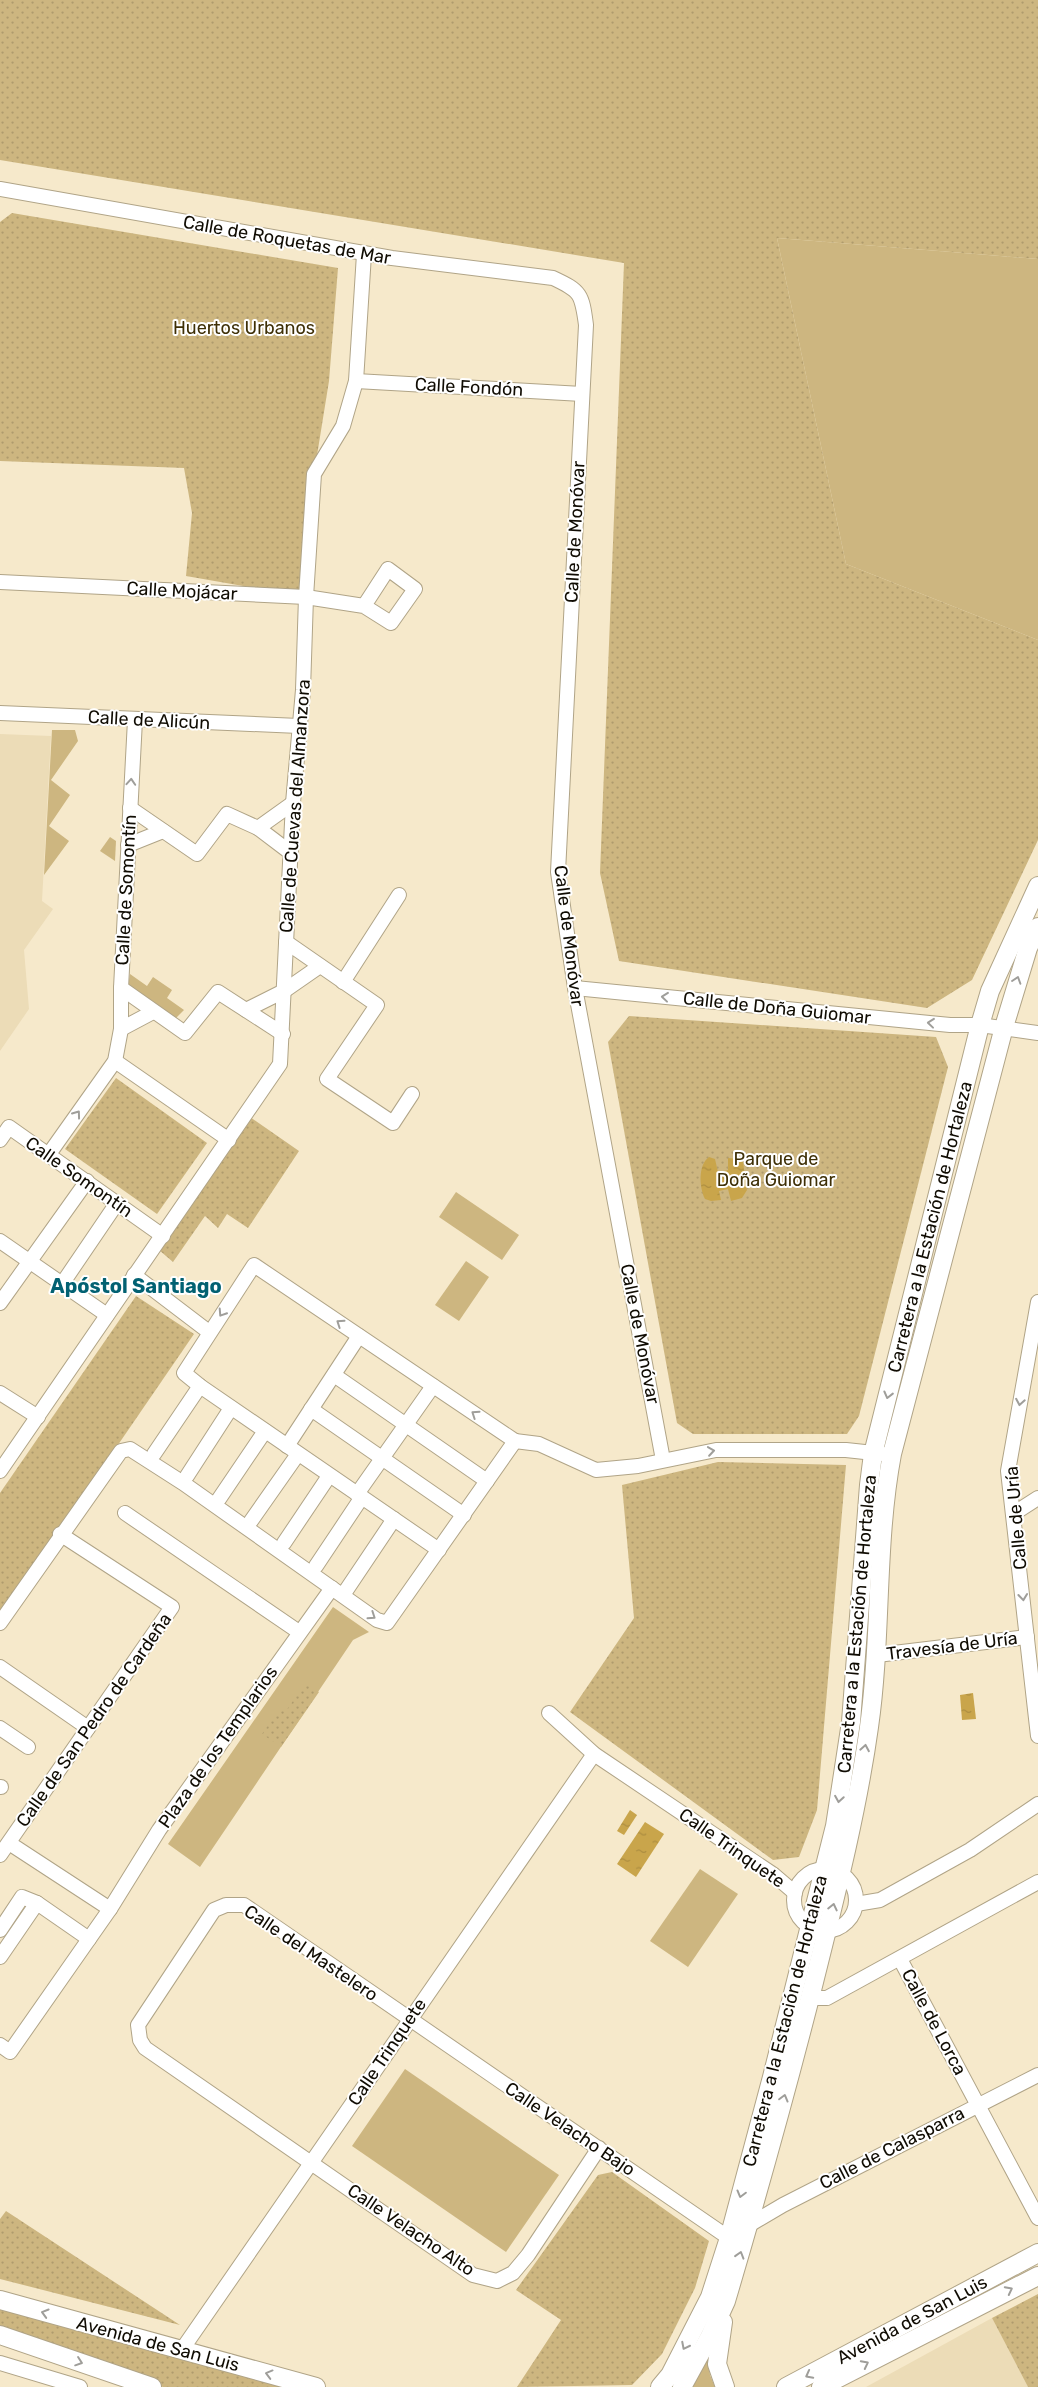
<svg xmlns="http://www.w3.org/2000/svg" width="1038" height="2387" viewBox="0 0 1038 2387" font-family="Rubik,sans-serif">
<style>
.built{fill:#ecdcb7}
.green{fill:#cdb680}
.park{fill:url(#park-dots)}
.water{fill:url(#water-ripples)}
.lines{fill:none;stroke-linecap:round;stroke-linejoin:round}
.minor-casing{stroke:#b0a487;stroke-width:16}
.tertiary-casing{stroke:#b0a487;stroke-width:20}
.minor{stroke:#fff;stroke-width:14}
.tertiary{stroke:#fff;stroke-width:18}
.oneway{stroke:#9f9e9a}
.labels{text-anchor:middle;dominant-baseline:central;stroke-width:4;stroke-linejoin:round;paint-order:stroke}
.street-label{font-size:18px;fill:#100c03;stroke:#fff}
.park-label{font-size:18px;fill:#3e2f06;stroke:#fff}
.quarter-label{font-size:20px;font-weight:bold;fill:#026172;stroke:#fff}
</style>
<defs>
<pattern id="park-dots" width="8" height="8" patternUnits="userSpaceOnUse" patternTransform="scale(1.25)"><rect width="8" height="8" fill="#cdb680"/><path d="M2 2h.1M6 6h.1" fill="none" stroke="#af9b6d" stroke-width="1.8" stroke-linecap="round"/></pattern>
<pattern id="water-ripples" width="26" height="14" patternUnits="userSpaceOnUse" patternTransform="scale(1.25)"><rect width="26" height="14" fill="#c9a54b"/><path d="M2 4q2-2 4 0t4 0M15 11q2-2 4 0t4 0" fill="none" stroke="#ac8d40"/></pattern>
</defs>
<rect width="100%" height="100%" fill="#f6e9cb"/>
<g class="built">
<path d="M0,734L51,736L42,901L53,909L24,950L29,1009L0,1051Z"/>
<path d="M992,2318L1028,2387H866Z"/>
</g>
<g class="green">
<path d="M777,238L1038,259V640L846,564Z"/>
<path d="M52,730H75L78,741L51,780L70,795L49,826L69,841L44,875Z"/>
<path d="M110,837L116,841L115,861L100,851Z"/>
<path d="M130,974L147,986L153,977L172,990L167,998L184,1010L176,1018L128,987Z"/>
<path d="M456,1192L519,1235L502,1260L439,1217Z"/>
<path d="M466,1261L489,1277L459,1321L435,1305Z"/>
<path d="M333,1607L369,1632L353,1640L200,1867L168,1844Z"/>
<path d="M700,1869L738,1894L688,1967L650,1941Z"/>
<path d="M405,2069L559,2175L506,2252L352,2146Z"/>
<path d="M708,2358L710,2375L715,2387H690Z"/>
</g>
<g class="park">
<path d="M0,0H1038V259L777,238L846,564L1038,640V840L972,980L927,1008L619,961L600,873L624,263L0,160Z"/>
<path d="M12,213L338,268L329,381L314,474L306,597L186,576L192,513L184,468L0,461V222Z"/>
<path d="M629,1016L936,1037L948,1067L859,1416L847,1434H693L677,1423L608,1042Z"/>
<path d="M116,1078L207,1143L157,1214L65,1149Z"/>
<path d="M250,1117L299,1151L248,1228L227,1214L218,1228L205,1216L173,1262L159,1250Z"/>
<path d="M136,1296L194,1334L0,1617V1493Z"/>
<path d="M718,1462L846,1465L817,1810L799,1857L773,1860L570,1712L634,1618L622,1485Z"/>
<path d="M305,1683L319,1692L281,1747L262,1734L280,1708L286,1711Z"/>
<path d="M612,2172L709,2241L695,2288L662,2354L632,2385L517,2387L561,2320L516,2290L598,2175Z"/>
<path d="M6,2211L180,2325L0,2279V2219Z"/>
<path d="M1038,2294V2387H1028L992,2318Z"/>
<path d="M0,2307L298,2387H163L0,2330Z"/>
</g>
<g class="water">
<path d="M709,1157L715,1159L718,1172L728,1170V1158L738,1159L743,1162L747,1190L742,1198L731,1201L728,1189L719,1191L721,1200L711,1201L705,1199C699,1187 698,1165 709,1157Z"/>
<path d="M973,1693L976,1719L962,1720L960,1695Z"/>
<path d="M630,1810L637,1815L624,1835L617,1831Z"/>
<path d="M645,1822L664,1834L636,1877L617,1864Z"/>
</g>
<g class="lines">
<defs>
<g id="minor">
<path d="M0,189L392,258L553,278C581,291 582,294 586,325L558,872L575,988L663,1460"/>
<path d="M356,381L582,394"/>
<path d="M0,582L306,597L364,606L391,623L415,589L388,569L364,606"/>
<path d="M0,713L299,726"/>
<path d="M130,808L197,854L227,814L258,828L293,803"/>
<path d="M258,828L291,853"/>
<path d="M128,845L163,831"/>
<path d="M286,942L377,1005L327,1079L393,1123L412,1094"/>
<path d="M343,982L399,895"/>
<path d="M121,988L185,1033L218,992L283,1034"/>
<path d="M575,988L950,1025H980L1038,1033"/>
<path d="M246,1010L284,991L320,966"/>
<path d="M121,1029L153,1012"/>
<path d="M115,1061L229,1140"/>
<path d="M0,1140L9,1127L163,1236"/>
<path d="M49,1154L115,1061L121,1029V988L135,720"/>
<path d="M0,1241L107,1315"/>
<path d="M134,1275L209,1332"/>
<path d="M62,1284L117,1203"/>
<path d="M1038,1302L1008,1471L1038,1736"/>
<path d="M0,1303L87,1181"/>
<path d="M334,1375L487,1481"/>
<path d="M0,1393L38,1417"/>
<path d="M311,1409L464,1515"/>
<path d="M515,1441L539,1444L596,1470L638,1466L716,1450H846L883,1454"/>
<path d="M287,1446L359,1336"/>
<path d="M154,1454L200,1386"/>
<path d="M0,1471L280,1064L293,803L303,690L306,597L314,474L343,426L356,381L364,254"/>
<path d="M187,1476L231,1408"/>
<path d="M357,1494L433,1386"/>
<path d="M219,1499L265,1431"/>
<path d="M125,1513L299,1632"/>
<path d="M1013,1514L1038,1498"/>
<path d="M251,1521L298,1454"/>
<path d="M284,1543L329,1476"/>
<path d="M439,1550L200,1386L184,1373L254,1265L515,1441"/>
<path d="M316,1566L362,1497"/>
<path d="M343,1595L394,1519"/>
<path d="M0,1623L121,1451L130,1449L183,1483L377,1620L387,1623L515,1441"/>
<path d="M877,1655L1027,1637"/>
<path d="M0,1667L88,1728"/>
<path d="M549,1713L594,1754L774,1875L795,1893"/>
<path d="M0,1728L28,1747"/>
<path d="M0,1787H1"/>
<path d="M9,1843L110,1909"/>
<path d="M0,1855L172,1607L60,1534"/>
<circle cx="825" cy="1900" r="31"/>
<path d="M856,1904L880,1900L970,1850L1038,1804"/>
<path d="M0,1930L22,1897L37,1903"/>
<path d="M0,1957L37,1903L89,1939"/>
<path d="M900,1959L1038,2218"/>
<path d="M810,1998H827L1038,1882"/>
<path d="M0,2045L10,2052L110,1909L159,1830L332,1588"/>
<path d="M599,2148L528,2255L513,2273L497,2281L473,2275L145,2048L140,2040L138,2025L214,1910L226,1905H244L729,2238"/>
<path d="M749,2225L783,2205L1038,2075"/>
<path d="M181,2351L594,1754"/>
<path d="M0,2363L80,2387"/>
</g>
<g id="tertiary">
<path d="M0,2300L316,2387"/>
<path d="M723,2322L717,2364L725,2387"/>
<path d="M0,2335L152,2387"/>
<path d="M660,2387L670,2375L710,2297L729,2238L772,2077L835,1826L851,1722L869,1485L873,1454L980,1025L990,991L1038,886"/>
<path d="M682,2387L710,2336L726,2301C757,2196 787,2089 814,1982C835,1898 857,1813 869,1727C882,1637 875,1544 892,1454L1004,1027L1028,948L1038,927"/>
<path d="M786,2387L1038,2253"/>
<path d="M821,2387L1038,2276"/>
</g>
</defs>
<use href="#minor" class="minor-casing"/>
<use href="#tertiary" class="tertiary-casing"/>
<use href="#minor" class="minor"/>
<use href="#tertiary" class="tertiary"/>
</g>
<defs><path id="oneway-chevron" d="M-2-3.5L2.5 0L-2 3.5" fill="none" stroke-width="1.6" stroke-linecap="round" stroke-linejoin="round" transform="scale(1.25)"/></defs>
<g class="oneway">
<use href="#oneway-chevron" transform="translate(131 782) rotate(-86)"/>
<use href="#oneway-chevron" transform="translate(1017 980) rotate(-72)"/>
<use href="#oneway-chevron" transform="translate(665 997) rotate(-174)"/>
<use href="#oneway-chevron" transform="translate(931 1023) rotate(-174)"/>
<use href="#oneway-chevron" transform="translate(77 1114) rotate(-54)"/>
<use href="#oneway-chevron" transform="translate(222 1313) rotate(123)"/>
<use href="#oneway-chevron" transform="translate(340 1323) rotate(-146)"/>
<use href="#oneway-chevron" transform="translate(888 1395) rotate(104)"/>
<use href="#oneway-chevron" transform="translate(1020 1402) rotate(100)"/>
<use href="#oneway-chevron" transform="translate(475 1414) rotate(-146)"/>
<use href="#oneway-chevron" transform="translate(711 1451) rotate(-8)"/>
<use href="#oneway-chevron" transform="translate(1023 1597) rotate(84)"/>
<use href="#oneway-chevron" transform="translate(372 1616) rotate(34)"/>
<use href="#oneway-chevron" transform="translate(865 1748) rotate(-80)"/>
<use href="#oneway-chevron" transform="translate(839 1799) rotate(99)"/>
<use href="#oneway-chevron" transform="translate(833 1907) rotate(-77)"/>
<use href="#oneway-chevron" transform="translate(784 2098) rotate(-75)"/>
<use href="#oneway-chevron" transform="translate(741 2194) rotate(105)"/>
<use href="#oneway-chevron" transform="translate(740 2255) rotate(-73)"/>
<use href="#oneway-chevron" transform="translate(1009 2290) rotate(-27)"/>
<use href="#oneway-chevron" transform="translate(45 2313) rotate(-164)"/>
<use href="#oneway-chevron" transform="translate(685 2346) rotate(117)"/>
<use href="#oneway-chevron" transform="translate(79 2362) rotate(19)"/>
<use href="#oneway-chevron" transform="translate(865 2364) rotate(-27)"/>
<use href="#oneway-chevron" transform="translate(269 2374) rotate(-165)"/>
<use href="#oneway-chevron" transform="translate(809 2375) rotate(152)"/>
</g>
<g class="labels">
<g class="street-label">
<text transform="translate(287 240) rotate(10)">Calle de Roquetas de Mar</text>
<text transform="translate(469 387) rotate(3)">Calle Fondón</text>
<text transform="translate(575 532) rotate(-87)">Calle de Monóvar</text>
<text transform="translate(182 591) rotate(3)">Calle Mojácar</text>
<text transform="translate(149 720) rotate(3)">Calle de Alicún</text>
<text transform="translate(295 806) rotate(-86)">Calle de Cuevas del Almanzora</text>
<text transform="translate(126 890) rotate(-87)">Calle de Somontín</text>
<text transform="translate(569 936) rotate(83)">Calle de Monóvar</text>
<text transform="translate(777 1008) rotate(6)">Calle de Doña Guiomar</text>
<text transform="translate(79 1177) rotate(35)">Calle Somontín</text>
<text transform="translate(930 1227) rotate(-76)">Carretera a la Estación de Hortaleza</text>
<text transform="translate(640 1334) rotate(79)">Calle de Monóvar</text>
<text transform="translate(1016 1518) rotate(-95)">Calle de Uría</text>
<text transform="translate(857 1624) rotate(-85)">Carretera a la Estación de Hortaleza</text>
<text transform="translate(952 1646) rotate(-7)">Travesía de Uría</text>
<text transform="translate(94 1720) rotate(-55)">Calle de San Pedro de Cardeña</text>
<text transform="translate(218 1747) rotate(-55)">Plaza de los Templarios</text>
<text transform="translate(732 1848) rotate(35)">Calle Trinquete</text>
<text transform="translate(311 1953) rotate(34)">Calle del Mastelero</text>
<text transform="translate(785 2021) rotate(-76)">Carretera a la Estación de Hortaleza</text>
<text transform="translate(934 2022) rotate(62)">Calle de Lorca</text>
<text transform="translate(387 2052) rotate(-56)">Calle Trinquete</text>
<text transform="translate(570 2129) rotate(34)">Calle Velacho Bajo</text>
<text transform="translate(892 2148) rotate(-27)">Calle de Calasparra</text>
<text transform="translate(411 2230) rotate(34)">Calle Velacho Alto</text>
<text transform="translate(912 2320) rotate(-28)">Avenida de San Luis</text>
<text transform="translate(158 2344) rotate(15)">Avenida de San Luis</text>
</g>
<g class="park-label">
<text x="244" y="328">Huertos Urbanos</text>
<text x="776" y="1159">Parque de<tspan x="776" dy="21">Doña Guiomar</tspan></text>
</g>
<g class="quarter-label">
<text x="136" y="1286">Apóstol Santiago</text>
</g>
</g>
</svg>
